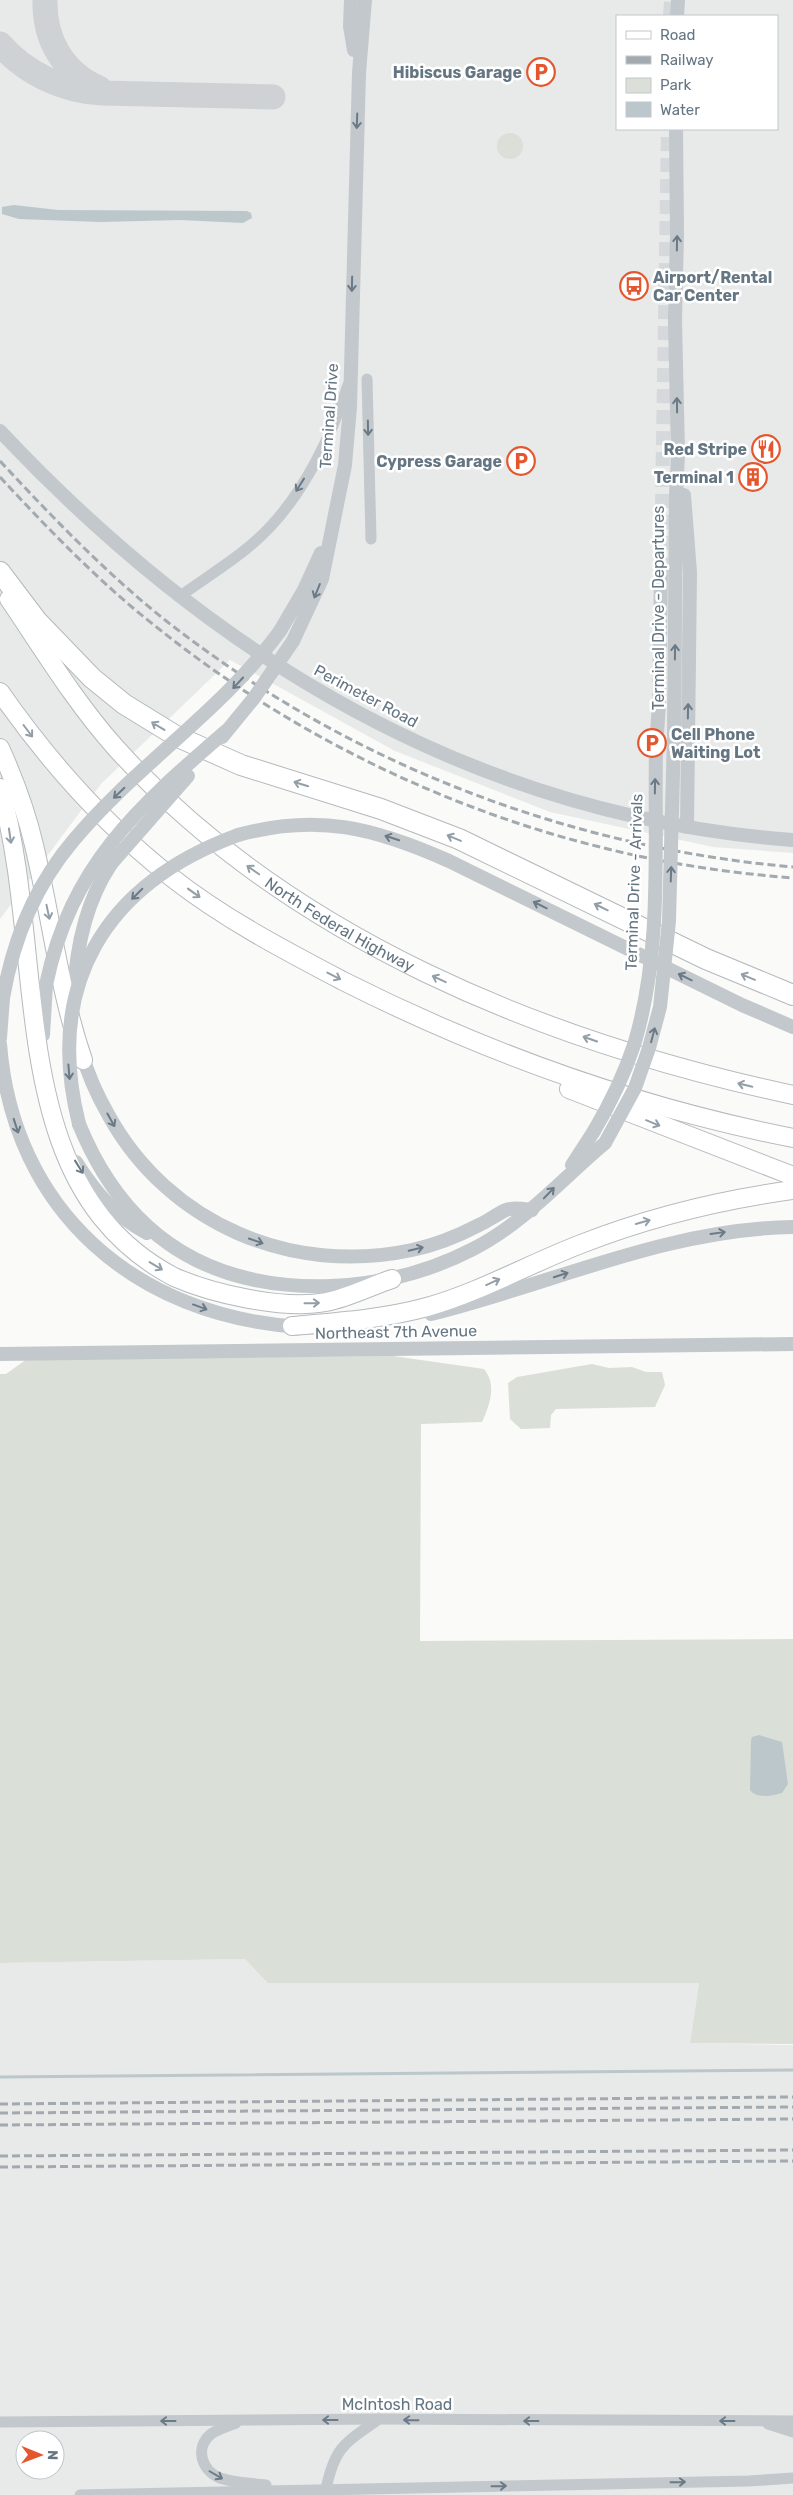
<svg xmlns="http://www.w3.org/2000/svg" width="793" height="2495" viewBox="0 0 793 2495" font-family="Rubik,sans-serif">
<style>
.built{fill:#e8e9e9;fill-rule:evenodd}
.green{fill:#dadfd7}
.water{fill:#bbc7cb}
.lines{fill:none;stroke-linecap:round;stroke-linejoin:round}
.stream{stroke:#bbc7cb;stroke-width:3}
.taxiway{stroke:#ced2d4;stroke-width:25}
.tertiary-tunnel{stroke:#d5d9db;stroke-width:14;stroke-dasharray:14 7;stroke-linecap:butt}
.primary-casing{stroke:#b5babe;stroke-width:20}
.motorway-casing{stroke:#b4b9bd;stroke-width:22}
.minor{stroke:#c3c8cc;stroke-width:11}
.tertiary{stroke:#c3c8cc;stroke-width:14}
.primary{stroke:#fff;stroke-width:18}
.motorway{stroke:#fff;stroke-width:20}
.rail{stroke:#a2aab0;stroke-width:3;stroke-dasharray:8 4;stroke-linecap:butt}
.tertiary-bridge{stroke:#c3c8cc;stroke-width:14}
.oneway{stroke:#6a7a87}
.oneway2{stroke:#939fa8}
.labels{text-anchor:middle;dominant-baseline:central;stroke-width:5;stroke-linejoin:round;paint-order:stroke}
.poi-label{font-size:16px;font-weight:bold;fill:#657683;stroke:#fff;text-anchor:end}
.street-label{font-size:16px;fill:#657683;stroke:#fff}
</style>
<rect width="100%" height="100%" fill="#fafaf8"/>
<g class="built">
<path d="M0,0H793V853L713,847L550,812L395,751L230,660L101,784L0,919ZM617,16H777V129H617Z"/>
<path d="M245,1959L269,1983H699L690,2043L793,2045V2495H0V1963ZM25,2440H55V2470H25Z"/>
</g>
<g class="green">
<circle cx="510" cy="146" r="13"/>
<path d="M393,1356L484,1369C497,1385 490,1404 482,1422L421,1424L420,1641L793,1639V2044L690,2043L699,1983H268L245,1959L0,1963V1374H6L27,1359Z"/>
<path d="M592,1364L609,1368L632,1367L646,1372H662L665,1385L655,1407L556,1409L551,1415L550,1428L521,1429L510,1419L508,1383L517,1377Z"/>
</g>
<g class="water">
<path d="M14,205L58,210L247,211L251,213L252,218L243,223L180,220L100,222L19,219L2,214V207Z"/>
<path d="M759,1735L782,1742L788,1784L782,1793C772,1796 757,1799 750,1790L751,1741L752,1737Z"/>
</g>
<g class="lines">
<path class="stream" d="M0,2077L793,2070"/>
<g class="taxiway">
<path d="M45,0C44,38 62,72 99,88"/>
<path d="M0,44C25,73 63,91 102,93L273,97"/>
</g>
<g class="tertiary-tunnel">
<path d="M670,16L671,0"/>
<path d="M661,571L668,129"/>
</g>
<defs>
<g id="primary">
<path id="s1" d="M9,599C43,649 75,702 115,747C288,939 546,1042 793,1095"/>
<path d="M0,692C48,761 104,824 171,877C223,918 284,950 343,981C486,1053 636,1107 793,1138"/>
<path d="M0,748C14,779 26,811 34,845C51,916 59,990 83,1060"/>
<path d="M0,788C49,957 0,1185 174,1277C213,1294 283,1310 326,1302C348,1298 371,1286 392,1279"/>
<path d="M569,1089L793,1176"/>
<path d="M292,1326C338,1322 383,1319 427,1307C480,1292 529,1264 581,1244C650,1217 720,1200 793,1190"/>
</g>
<path id="motorway" d="M0,572L37,621L92,678L124,704L176,736L241,765L381,809L459,839L706,959L793,995"/>
</defs>
<use href="#primary" class="primary-casing"/>
<use href="#motorway" class="motorway-casing"/>
<g class="minor">
<path d="M367,379L371,539"/>
<path d="M179,597C209,575 244,555 270,527C306,489 332,434 348,385"/>
<path d="M0,2422L379,2419L793,2421"/>
<path d="M236,2423C228,2426 218,2429 211,2434C194,2448 202,2471 220,2478C234,2483 251,2483 266,2485"/>
<path d="M768,2424L793,2432"/>
<path d="M326,2489C335,2446 345,2443 379,2419"/>
<path d="M80,2495L749,2481L793,2478"/>
</g>
<g class="tertiary">
<path d="M351,0L350,26L354,50"/>
<path d="M677,16L678,0"/>
<path d="M0,431C215,660 475,816 793,840"/>
<path d="M684,495L690,572L687,827"/>
<path d="M280,631L304,590L321,553"/>
<path d="M293,641L322,579L345,465L350,407L359,73L365,0"/>
<path d="M674,736L676,496L678,454L675,321L677,234L676,129"/>
<path d="M656,749L659,703L661,571"/>
<path d="M238,835C318,813 375,828 449,861L742,1005L793,1027"/>
<path d="M74,994C76,948 85,903 111,864"/>
<path d="M43,1035L46,985"/>
<path d="M0,1038L3,998"/>
<path d="M0,1044C13,1211 136,1317 301,1327"/>
<path d="M81,1050C87,1073 97,1095 109,1116C169,1224 292,1276 412,1250C436,1245 458,1236 479,1225C488,1221 497,1214 506,1210C514,1207 523,1209 532,1210"/>
<path d="M79,1124C125,1237 210,1290 331,1286C380,1284 429,1272 473,1249C524,1223 561,1180 605,1143"/>
<path d="M76,1162C95,1192 115,1216 147,1233"/>
<path d="M572,1165L594,1131"/>
<path d="M431,1314C552,1284 666,1229 793,1227"/>
<path d="M0,1354L793,1344"/>
</g>
<use href="#primary" class="primary"/>
<use href="#motorway" class="motorway"/>
<g class="rail">
<path d="M0,461C52,517 105,572 165,620C346,762 564,847 793,867"/>
<path d="M0,477C50,531 101,584 159,629C289,733 446,810 608,849C668,864 731,873 793,878"/>
<path d="M0,2104L793,2097"/>
<path d="M0,2113L793,2107"/>
<path d="M0,2125L793,2119"/>
<path d="M0,2156L793,2150"/>
<path d="M0,2167L793,2161"/>
</g>
<g class="tertiary-bridge">
<path d="M222,737L254,698L293,641"/>
<path d="M111,864L188,776"/>
<path d="M46,985C71,865 137,808 226,731"/>
<path d="M3,998C13,940 35,886 73,841C136,765 221,712 280,631"/>
<path d="M79,1124C44,984 105,884 238,835"/>
<path d="M594,1131C610,1104 624,1075 634,1045C663,950 654,846 656,749"/>
<path d="M605,1143L635,1088L649,1048L660,1007L669,921L674,736"/>
</g>
</g>
<defs><path id="oneway-shaft" d="M-6 0H5M1.5-3L5.5 0L1.5 3" fill="none" stroke-width="1.6" stroke-linecap="round" stroke-linejoin="round" transform="scale(1.25)"/></defs>
<g class="oneway">
<use href="#oneway-shaft" transform="translate(357 121) rotate(92)"/>
<use href="#oneway-shaft" transform="translate(677 243) rotate(-89)"/>
<use href="#oneway-shaft" transform="translate(352 284) rotate(91)"/>
<use href="#oneway-shaft" transform="translate(677 405) rotate(-91)"/>
<use href="#oneway-shaft" transform="translate(368 428) rotate(89)"/>
<use href="#oneway-shaft" transform="translate(300 485) rotate(122)"/>
<use href="#oneway-shaft" transform="translate(317 591) rotate(112)"/>
<use href="#oneway-shaft" transform="translate(675 652) rotate(-89)"/>
<use href="#oneway-shaft" transform="translate(238 683) rotate(133)"/>
<use href="#oneway-shaft" transform="translate(688 711) rotate(-89)"/>
<use href="#oneway-shaft" transform="translate(655 786) rotate(-89)"/>
<use href="#oneway-shaft" transform="translate(119 793) rotate(136)"/>
<use href="#oneway-shaft" transform="translate(392 838) rotate(-162)"/>
<use href="#oneway-shaft" transform="translate(671 874) rotate(-88)"/>
<use href="#oneway-shaft" transform="translate(137 894) rotate(135)"/>
<use href="#oneway-shaft" transform="translate(540 905) rotate(-154)"/>
<use href="#oneway-shaft" transform="translate(685 977) rotate(-154)"/>
<use href="#oneway-shaft" transform="translate(653 1035) rotate(-75)"/>
<use href="#oneway-shaft" transform="translate(69 1072) rotate(85)"/>
<use href="#oneway-shaft" transform="translate(111 1120) rotate(61)"/>
<use href="#oneway-shaft" transform="translate(16 1126) rotate(72)"/>
<use href="#oneway-shaft" transform="translate(79 1167) rotate(58)"/>
<use href="#oneway-shaft" transform="translate(549 1193) rotate(-46)"/>
<use href="#oneway-shaft" transform="translate(718 1233) rotate(-8)"/>
<use href="#oneway-shaft" transform="translate(256 1241) rotate(19)"/>
<use href="#oneway-shaft" transform="translate(416 1249) rotate(-13)"/>
<use href="#oneway-shaft" transform="translate(561 1275) rotate(-18)"/>
<use href="#oneway-shaft" transform="translate(200 1307) rotate(20)"/>
<use href="#oneway-shaft" transform="translate(330 2420) rotate(180)"/>
<use href="#oneway-shaft" transform="translate(411 2420) rotate(-179)"/>
<use href="#oneway-shaft" transform="translate(168 2421) rotate(180)"/>
<use href="#oneway-shaft" transform="translate(531 2421) rotate(180)"/>
<use href="#oneway-shaft" transform="translate(727 2421) rotate(180)"/>
<use href="#oneway-shaft" transform="translate(216 2475) rotate(30)"/>
<use href="#oneway-shaft" transform="translate(678 2482) rotate(-1)"/>
<use href="#oneway-shaft" transform="translate(499 2486) rotate(-1)"/>
</g>
<g class="oneway2">
<use href="#oneway-shaft" transform="translate(158 726) rotate(-149)"/>
<use href="#oneway-shaft" transform="translate(28 731) rotate(53)"/>
<use href="#oneway-shaft" transform="translate(301 784) rotate(-163)"/>
<use href="#oneway-shaft" transform="translate(10 836) rotate(82)"/>
<use href="#oneway-shaft" transform="translate(454 838) rotate(-157)"/>
<use href="#oneway-shaft" transform="translate(253 870) rotate(-145)"/>
<use href="#oneway-shaft" transform="translate(194 893) rotate(36)"/>
<use href="#oneway-shaft" transform="translate(601 907) rotate(-154)"/>
<use href="#oneway-shaft" transform="translate(48 912) rotate(78)"/>
<use href="#oneway-shaft" transform="translate(334 976) rotate(27)"/>
<use href="#oneway-shaft" transform="translate(748 977) rotate(-157)"/>
<use href="#oneway-shaft" transform="translate(439 979) rotate(-155)"/>
<use href="#oneway-shaft" transform="translate(590 1039) rotate(-161)"/>
<use href="#oneway-shaft" transform="translate(745 1085) rotate(-167)"/>
<use href="#oneway-shaft" transform="translate(653 1123) rotate(22)"/>
<use href="#oneway-shaft" transform="translate(643 1222) rotate(-16)"/>
<use href="#oneway-shaft" transform="translate(156 1266) rotate(31)"/>
<use href="#oneway-shaft" transform="translate(493 1282) rotate(-24)"/>
<use href="#oneway-shaft" transform="translate(312 1303) rotate(-1)"/>
</g>
<defs>
<symbol id="parking-ring" viewBox="-11 -11 22 22"><circle r="9.5" fill="#fff" stroke="#e4572e" stroke-width="1.5"/><path d="M-3.5-5.5H1a3.5 3.5 0 0 1 0 7H-1V5.5H-3.5ZM-1-3.4V-.6H.8a1.4 1.4 0 0 0 0-2.8Z" fill="#e4572e"/></symbol>
<symbol id="bus-ring" viewBox="-11 -11 22 22"><circle r="9.5" fill="#fff" stroke="#e4572e" stroke-width="1.5"/><path d="M-5-6H5V4H4V6H2V4H-2V6H-4V4H-5ZM-3.5-4V0h7V-4ZM-3.5 1.2v1.5H-2V1.2ZM2 1.2v1.5H3.5V1.2Z" fill="#e4572e"/></symbol>
<symbol id="restaurant-ring" viewBox="-11 -11 22 22"><circle r="9.5" fill="#fff" stroke="#e4572e" stroke-width="1.5"/><path d="M-5-6h1v4h1v-4h1v4h1v-4h1v5L-1.5 .5V6h-2V.5L-5-1ZM5-6V6H3V1.5H1.5Q1.5-4 5-6Z" fill="#e4572e"/></symbol>
<symbol id="building-ring" viewBox="-11 -11 22 22"><circle r="9.5" fill="#fff" stroke="#e4572e" stroke-width="1.5"/><path d="M-4-6H4V6H1V3H-1V6H-4ZM-2.5-4.3h1.7v1.8h-1.7ZM.8-4.3h1.7v1.8H.8ZM-2.5-1h1.7V.8h-1.7ZM.8-1h1.7V.8H.8Z" fill="#e4572e"/></symbol>
</defs>
<g fill-rule="evenodd">
<use href="#parking-ring" x="525" y="56" width="32" height="32"/>
<use href="#bus-ring" x="618" y="270" width="32" height="32"/>
<use href="#restaurant-ring" x="750" y="433" width="32" height="32"/>
<use href="#parking-ring" x="505" y="445" width="32" height="32"/>
<use href="#building-ring" x="737" y="461" width="32" height="32"/>
<use href="#parking-ring" x="636" y="727" width="32" height="32"/>
</g>
<g class="labels">
<g class="poi-label">
<text x="522" y="72">Hibiscus Garage</text>
<text x="653" y="277" text-anchor="start">Airport/Rental<tspan x="653" dy="18">Car Center</tspan></text>
<text x="747" y="449">Red Stripe</text>
<text x="502" y="461">Cypress Garage</text>
<text x="734" y="477">Terminal 1</text>
<text x="671" y="734" text-anchor="start">Cell Phone<tspan x="671" dy="18">Waiting Lot</tspan></text>
</g>
<g class="street-label">
<text transform="translate(329 416) rotate(-86)">Terminal Drive</text>
<text transform="translate(658 608) rotate(-90)">Terminal Drive - Departures</text>
<text transform="translate(366 696) rotate(28)">Perimeter Road</text>
<text transform="translate(634 882) rotate(-88)">Terminal Drive - Arrivals</text>
<text stroke="none"><textPath href="#s1" startOffset="470">North Federal Highway</textPath></text>
<text transform="translate(396 1332) rotate(-1)">Northeast 7th Avenue</text>
<text x="397" y="2404">McIntosh Road</text>
</g>
</g>
<rect x="616" y="15" width="162" height="115" fill="#ffffff" stroke="#c1c8cd"/>
<rect x="626" y="31" width="25" height="8" fill="#ffffff" stroke="#c1c8cd"/>
<text x="660" y="40" font-size="15" fill="#657683">Road</text>
<rect x="626" y="56" width="25" height="8" fill="#a2aab0" stroke="#c1c8cd"/>
<text x="660" y="65" font-size="15" fill="#657683">Railway</text>
<rect x="626" y="78" width="25" height="15" fill="#dadfd7" stroke="#c1c8cd"/>
<text x="660" y="90" font-size="15" fill="#657683">Park</text>
<rect x="626" y="102" width="25" height="15" fill="#bbc7cb" stroke="#c1c8cd"/>
<text x="660" y="115" font-size="15" fill="#657683">Water</text>
<g transform="translate(40 2455) rotate(91)"><circle r="24" fill="#ffffff" stroke="#c1c8cd"/>
<path d="M0-4L9 19L0 12L-9 19Z" fill="#e4572e"/>
<text y="-8" font-size="14" font-weight="bold" text-anchor="middle" fill="#657683">N</text>
</g>
</svg>
